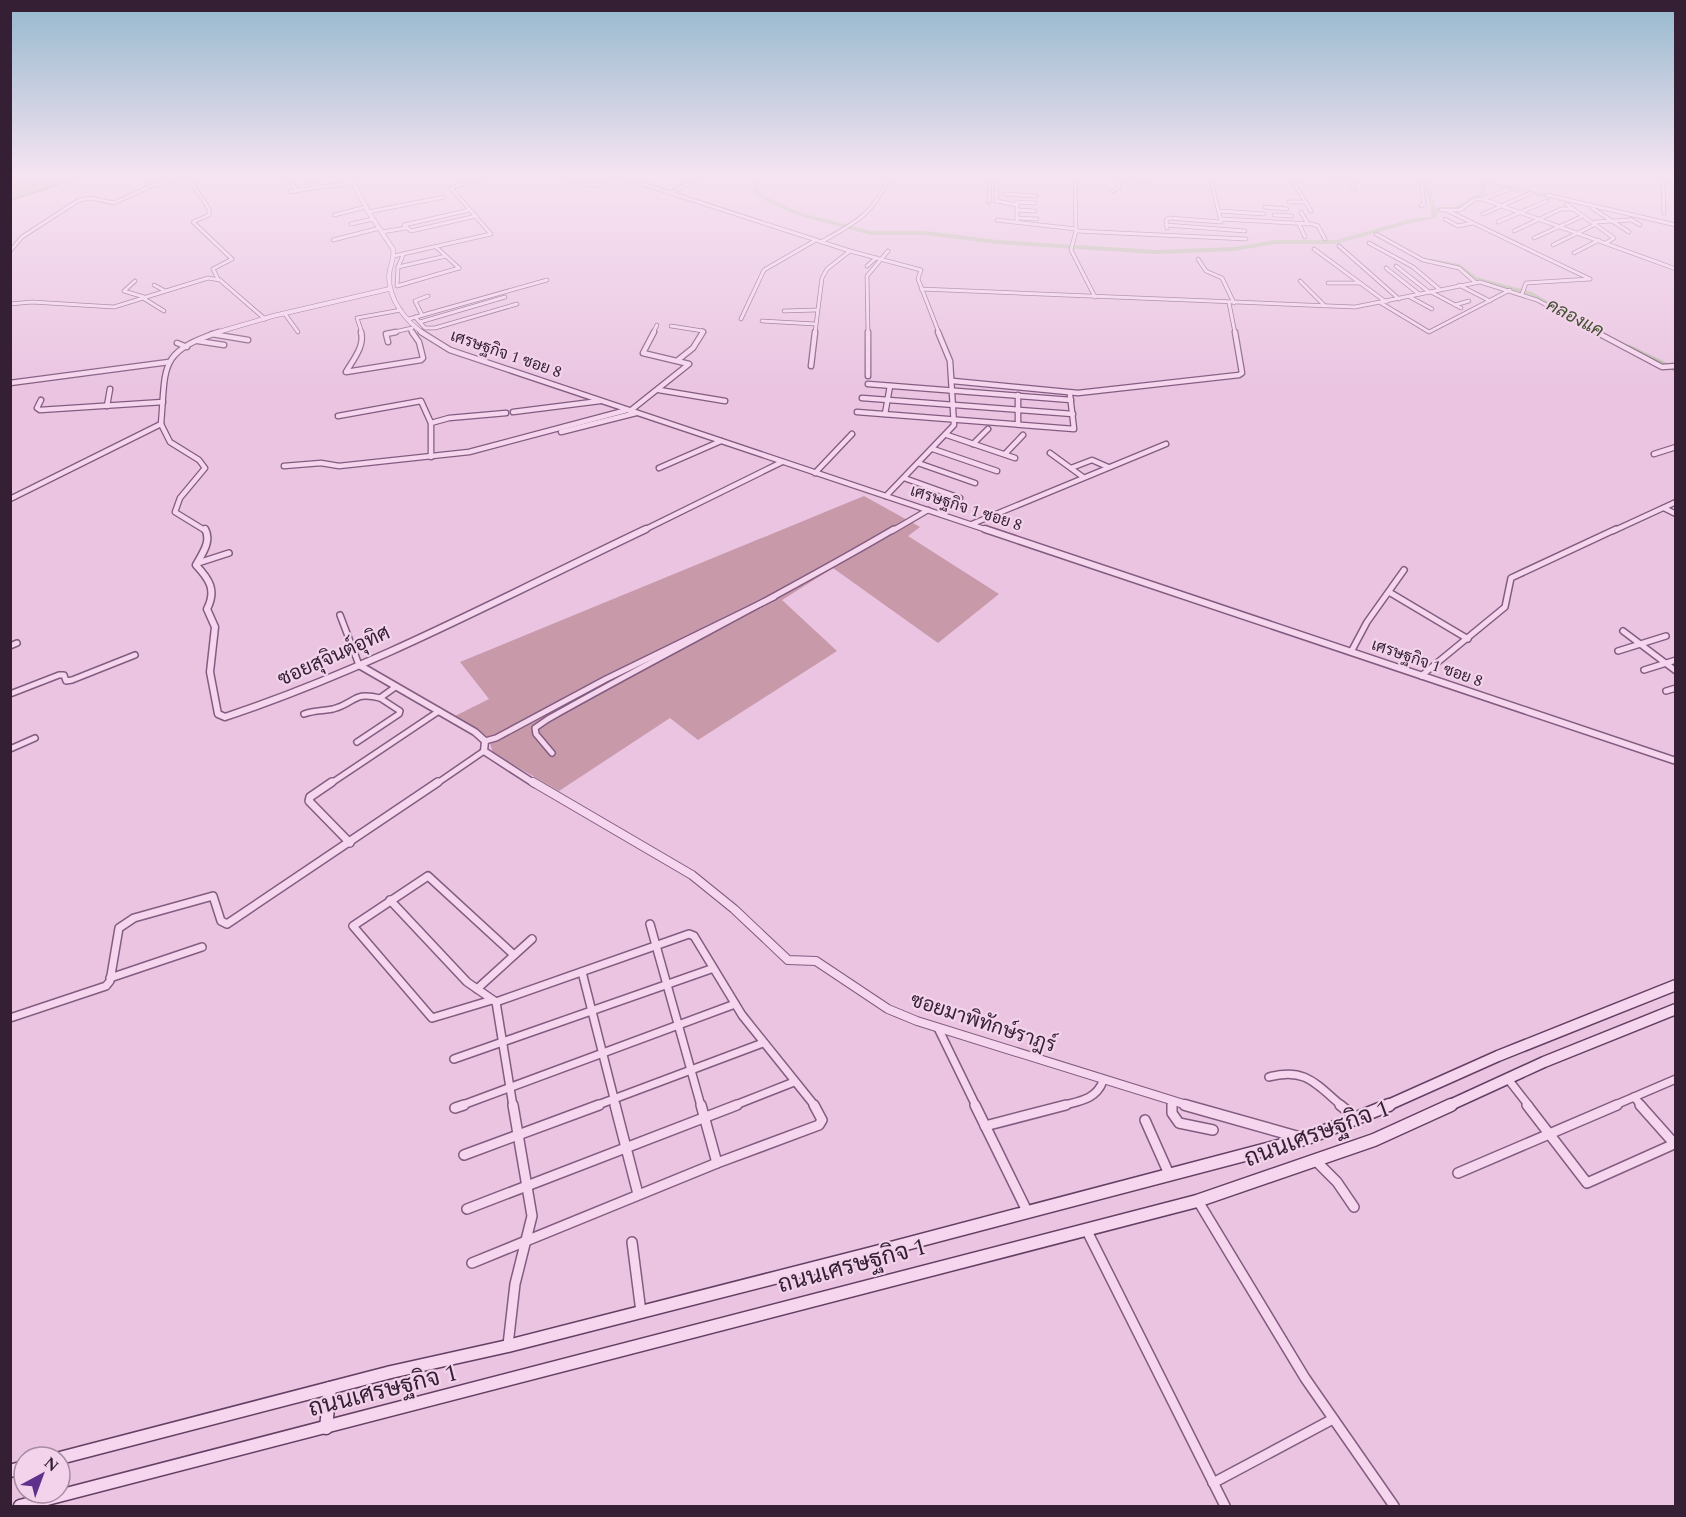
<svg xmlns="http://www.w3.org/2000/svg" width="1686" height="1517" viewBox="0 0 1686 1517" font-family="Spectral,Sarabun,serif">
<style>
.green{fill:#c799a9}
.water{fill:#b8bda5;stroke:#828a6d;stroke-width:1.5}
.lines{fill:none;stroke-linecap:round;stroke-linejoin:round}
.canal-far1{stroke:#b8bda5;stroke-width:4}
.canal{stroke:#b8bda5;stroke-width:4.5}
.river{fill:#b8bda5;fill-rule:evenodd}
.minor-far4-casing{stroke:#835c81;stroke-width:4.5}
.minor-far3-casing{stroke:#835c81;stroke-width:7}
.minor-far2-casing{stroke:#835c81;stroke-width:8}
.minor-far1-casing{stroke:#835c81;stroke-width:10}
.minor-casing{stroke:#835c81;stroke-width:12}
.tertiary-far4-casing{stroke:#835c81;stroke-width:5}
.tertiary-far3-casing{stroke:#835c81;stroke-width:7}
.tertiary-far2-casing{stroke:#835c81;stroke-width:9}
.tertiary-far1-casing{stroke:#835c81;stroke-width:10}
.tertiary-casing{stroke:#835c81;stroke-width:13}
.secondary-far1-casing{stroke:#643f64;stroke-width:13}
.secondary-casing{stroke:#643f64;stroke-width:15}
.minor-far4{stroke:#f5d6ee;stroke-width:3}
.minor-far3{stroke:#f5d6ee;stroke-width:4.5}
.minor-far2{stroke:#f5d6ee;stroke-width:5}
.minor-far1{stroke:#f5d6ee;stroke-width:7}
.minor{stroke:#f5d6ee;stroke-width:9}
.tertiary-far4{stroke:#f5d6ee;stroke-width:4}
.tertiary-far3{stroke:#f5d6ee;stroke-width:4.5}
.tertiary-far2{stroke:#f5d6ee;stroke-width:6}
.tertiary-far1{stroke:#f5d6ee;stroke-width:8}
.tertiary{stroke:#f5d6ee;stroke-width:10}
.secondary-far1{stroke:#f5d6ee;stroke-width:10}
.secondary{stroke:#f5d6ee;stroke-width:12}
.labels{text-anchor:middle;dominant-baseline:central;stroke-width:4.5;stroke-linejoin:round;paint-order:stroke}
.far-street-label{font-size:16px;fill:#341f34;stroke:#f2d3eb}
.far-water-label{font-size:18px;font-style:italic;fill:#42522f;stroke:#f2d3eb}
.street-label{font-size:20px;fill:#341f34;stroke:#f2d3eb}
.near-street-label{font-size:24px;fill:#341f34;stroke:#f2d3eb}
</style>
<rect width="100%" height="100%" fill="#eac4e1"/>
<path class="green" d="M864,496L920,527L908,536L999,594L938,643L833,568L782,600L837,651L698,740L670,718L559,791L493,753L488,737L455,716L489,699L460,662Z"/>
<path class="water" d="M82,177L11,200V179Z"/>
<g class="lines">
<g class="canal-far1">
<path d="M1424,177L1434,209H1456L1484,193L1482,186L1486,183L1552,197"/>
<path d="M1431,261L1459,266L1476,279L1531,294L1583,323"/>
</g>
<path class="canal" d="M1629,347L1676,370"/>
<path class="river" d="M750,177H756L761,194L801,213L871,231H925L998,240L1157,250L1234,247L1275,240H1336L1411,219L1431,217V209L1434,207L1437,209V218L1411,223L1336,244H1275L1234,251L1157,254L998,244L925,235H871L797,215L756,196Z"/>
<defs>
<g id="minor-far4">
<path d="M188,177L209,209V215L193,222L232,259L213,269L218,279"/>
<path d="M286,177L297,190"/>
<path d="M305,177L313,186"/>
<path d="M564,177L595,186L610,177"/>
<path d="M621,177L850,251L921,270L918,279L939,333"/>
<path d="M997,177L996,201L1017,205"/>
<path d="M1075,177L1076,231L1071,250L1095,297"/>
<path d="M1119,177L1145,181"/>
<path d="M1210,177L1221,221"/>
<path d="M1290,177L1311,211"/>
<path d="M1333,177L1349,179L1354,189"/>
<path d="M1418,177L1422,185L1424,204L1421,206"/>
<path d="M1663,177L1664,213"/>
<path d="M1113,191L1119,187V179"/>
<path d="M290,192C312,187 331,187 353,182"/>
<path d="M671,193L701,177"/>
<path d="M1004,194L1036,196"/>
<path d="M1547,195L1676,225"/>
<path d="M1483,199L1510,189"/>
<path d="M989,202L990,177"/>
<path d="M1017,202L1035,203"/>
<path d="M1017,202V222"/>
<path d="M1289,202H1306"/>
<path d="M1566,204L1614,238L1606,243"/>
<path d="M1265,207L1287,209"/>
<path d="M1592,208L1629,232"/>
<path d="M470,210L404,225L411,231L476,216"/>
<path d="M1017,210L1035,211"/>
<path d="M1440,210H1460L1475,199H1483L1676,269"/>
<path d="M1219,211L1264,214"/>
<path d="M1448,211L1590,279"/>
<path d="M368,212L444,197"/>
<path d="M1301,212L1308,224"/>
<path d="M1483,214L1531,193"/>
<path d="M334,215L366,207"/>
<path d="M1274,215L1292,216"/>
<path d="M1017,218L1037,219"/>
<path d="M1221,219L1312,224L1318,226L1325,239"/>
<path d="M1445,219L1458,226L1472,223"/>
<path d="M1630,219L1640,225"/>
<path d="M997,220L1076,229"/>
<path d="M1498,222L1547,201"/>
<path d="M1594,222L1632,220"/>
<path d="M351,224L373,219"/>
<path d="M1299,224L1305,237"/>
<path d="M1166,225L1245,231"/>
<path d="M1167,228L1166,220L1169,218L1221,222"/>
<path d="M1076,231L1246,239"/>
<path d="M1514,231L1561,209H1572"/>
<path d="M382,232L406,228"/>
<path d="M1376,234L1423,260L1459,268L1475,282"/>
<path d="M1534,238L1583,216"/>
<path d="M333,240L380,228"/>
<path d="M821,242C855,223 874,214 889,177"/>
<path d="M1369,243L1413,267L1439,289"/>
<path d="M1553,245L1596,224"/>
<path d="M1339,246L1399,299"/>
<path d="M436,247L459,268"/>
<path d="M1314,249L1386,302"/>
<path d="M10,251L22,237L79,200L91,198L114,203L151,186L183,177"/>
<path d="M1574,253L1599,240"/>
<path d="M403,255L398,267L397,286L459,268"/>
<path d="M394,256L491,234L451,188L484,177"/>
<path d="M1198,259L1206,271L1222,278L1234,303"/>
<path d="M867,266L876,258"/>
<path d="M1396,266L1429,292"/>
<path d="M398,267L446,256"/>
<path d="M1386,268L1419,294"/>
<path d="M135,281L124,291L144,297"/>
<path d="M1300,281L1325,306"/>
<path d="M1328,283H1360"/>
<path d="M154,285L165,291"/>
<path d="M1459,285L1490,301"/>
<path d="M921,289L1355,307L1480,282L1537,300L1599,333"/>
<path d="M1431,292L1461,308"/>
<path d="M1522,294L1526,283L1590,279"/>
<path d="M1410,297L1432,309"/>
<path d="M143,298L164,311"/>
<path d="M1229,303L1235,333"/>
<path d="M1381,303L1429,332L1510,290"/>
<path d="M10,304L32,302L114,307L208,278L220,280L265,319"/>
<path d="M1455,305L1469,301"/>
<path d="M784,311L817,310"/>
<path d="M285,314L298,332"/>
<path d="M422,315L415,301L428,296"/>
<path d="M415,317L425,328H435L517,304"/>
<path d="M409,319L547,280"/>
<path d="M741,319L764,270L816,240"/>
<path d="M762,321L815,324"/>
<path d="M420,322L505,297"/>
<path d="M671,326L703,331L702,333"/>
<path d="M410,329L413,333"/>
<path d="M362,333L357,318L401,310"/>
<path d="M390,333L412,328"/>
<path d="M653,333L657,325"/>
<path d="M815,333L822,278L827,269L850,251"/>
<path d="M868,333L867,276L888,251"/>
</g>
<g id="minor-far3">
<path d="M361,332C365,346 353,360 346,372L421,360L423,358L419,342L412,332"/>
<path d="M868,332V376"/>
<path d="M1596,332L1662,367L1676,366"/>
<path d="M212,334L248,340"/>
<path d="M198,341L224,345"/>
<path d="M388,342L386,334L396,332"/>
<path d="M177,343L187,347"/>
<path d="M678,360L693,348L703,332"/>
<path d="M811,366L815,332"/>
<path d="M953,381L1078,393L1239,375L1242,373L1235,332"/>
<path d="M10,383L169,362"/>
<path d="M868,384L1071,400"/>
<path d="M659,390L725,401"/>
<path d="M1018,395V424"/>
<path d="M862,398L1073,414"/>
<path d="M41,400L37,408L40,410L163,402"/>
<path d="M107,406L110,389"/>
<path d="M630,411L689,364L643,353L654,332"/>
<path d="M513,412L600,401"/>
<path d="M857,412L1074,429L1070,395"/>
<path d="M885,414L890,386"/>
<path d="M338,416L421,401L431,423"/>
<path d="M561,432L636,413"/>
<path d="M947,435L1015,458"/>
<path d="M973,444L988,429"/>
<path d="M933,449L997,471"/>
<path d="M1050,453L1083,477"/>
<path d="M1005,454L1023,435"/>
<path d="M1654,454L1676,447"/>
<path d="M431,457V423L449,418L506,413"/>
<path d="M918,463L975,483"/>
<path d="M284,466L321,463L339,466L469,452L627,410"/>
<path d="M659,468L721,441"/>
<path d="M1071,468L1092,460L1108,467"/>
<path d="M815,473L852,434"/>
<path d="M904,478L960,498"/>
<path d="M886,496L954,425L950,361L938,332"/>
<path d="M1664,508L1676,514"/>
<path d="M972,524L1166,444"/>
<path d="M892,531L928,510"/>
<path d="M1613,531L1676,502"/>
</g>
<g id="minor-far2">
<path d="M198,563L229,553"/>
<path d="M1389,592L1468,639"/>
<path d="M340,615L359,665"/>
<path d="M1623,631L1676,671"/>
<path d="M10,646L17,643"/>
<path d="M1618,651L1666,636"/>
<path d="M1351,652L1367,622L1404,570"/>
<path d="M1644,670L1676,660"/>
<path d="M1421,676L1505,607L1511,578L1616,529"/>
<path d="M1666,691L1676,688"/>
<path d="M10,694L59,675H64L66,681L72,680L135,655"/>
<path d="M304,714C314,710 323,711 333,709C356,703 353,691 380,698L394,688"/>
<path d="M485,741L496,738L606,679L774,597"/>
<path d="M357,742L399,714L400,711L380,698"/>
<path d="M10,749L35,738"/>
<path d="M552,753L536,734L535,728L548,719C663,654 780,596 894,529"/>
<path d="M330,784L439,711"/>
<path d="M436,784L484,751"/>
</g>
<g id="minor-far1">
<path d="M332,782L310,797L309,801L350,843"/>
<path d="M390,900L467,982L496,1002L513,1106"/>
<path d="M650,924L701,1106"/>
<path d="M582,972L616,1106"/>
<path d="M110,978L202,947"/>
<path d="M477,989L532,939"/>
<path d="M492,1000L432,1018L353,926L428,876L514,955"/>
<path d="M496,1002L689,934L694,936L742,1015L815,1106"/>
<path d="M10,1018L106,986L110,981L119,928L134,918L213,896L221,921L227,924L438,782"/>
<path d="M938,1028L976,1106"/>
<path d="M454,1059L711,969"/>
<path d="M1269,1077C1305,1067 1316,1084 1342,1106"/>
<path d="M1508,1079L1529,1106"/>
<path d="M1634,1097L1642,1106"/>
<path d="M1172,1101V1106"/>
<path d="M460,1106L735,1004"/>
<path d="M595,1106L763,1043"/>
<path d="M733,1106L794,1082"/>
<path d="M1061,1106C1079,1101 1096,1100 1103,1081"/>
<path d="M1613,1106L1676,1079"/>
</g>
<g id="minor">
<path d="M615,1105L638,1194"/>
<path d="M701,1105L717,1163"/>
<path d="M975,1105L1027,1211"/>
<path d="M1172,1105V1113L1179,1123L1213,1130"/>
<path d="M1340,1105L1356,1118"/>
<path d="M1527,1105L1587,1183L1672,1145V1141L1640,1105"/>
<path d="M455,1108L464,1105"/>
<path d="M1145,1120L1169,1174"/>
<path d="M985,1126L1066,1105"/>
<path d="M464,1155L599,1105"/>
<path d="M1315,1160L1337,1182L1354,1207"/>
<path d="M1458,1173L1617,1105"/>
<path d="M1198,1201L1305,1378L1394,1506"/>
<path d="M467,1209L737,1105"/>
<path d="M1086,1229L1225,1506"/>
<path d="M632,1242L641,1312"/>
<path d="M472,1263L717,1163L819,1125L822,1120L814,1105"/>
<path d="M508,1345L515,1284L532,1216L513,1105"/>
<path d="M1213,1483L1333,1419"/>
</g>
<g id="tertiary-far4">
<path d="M350,177L369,213L393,249C395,259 389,267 389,277C389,300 405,320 423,333"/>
<path d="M215,333L273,316L389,289"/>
</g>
<g id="tertiary-far3">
<path d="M421,332L450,350L990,531"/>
<path d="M161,424L170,442L199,460L205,468L180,498L175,512L206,531"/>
<path d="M161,424C166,366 158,352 219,332"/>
<path d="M10,499L161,424"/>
<path d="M642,531L782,462"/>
</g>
<g id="tertiary-far2">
<path d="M205,529C212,541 202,554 196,565C209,579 217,590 207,609L215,627L210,672L218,714L225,717C370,669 507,595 646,529"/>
<path d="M985,529L1676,761"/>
<path d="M359,665L475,732L485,741L484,751L535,784"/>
</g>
<path id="tertiary-far1" d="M533,782L692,875L734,909L788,960L816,961L888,1009L917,1021L1190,1106"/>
<path id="tertiary" d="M1185,1105L1302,1138"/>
<g id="secondary-far1">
<path d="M1386,1106L1498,1056L1676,985"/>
<path d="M1448,1106L1544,1062L1676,1009"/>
</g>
<g id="secondary">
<path d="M326,1428L330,1388"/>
<path d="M60,1458L391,1372L508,1346L872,1253L1305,1139L1389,1105"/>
<path d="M10,1471L24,1467"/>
<path d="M20,1506L1197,1201L1374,1140L1451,1105"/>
</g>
</defs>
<use href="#minor-far4" class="minor-far4-casing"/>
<use href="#minor-far3" class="minor-far3-casing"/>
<use href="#minor-far2" class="minor-far2-casing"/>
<use href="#minor-far1" class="minor-far1-casing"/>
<use href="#minor" class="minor-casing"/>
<use href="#tertiary-far4" class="tertiary-far4-casing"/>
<use href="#tertiary-far3" class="tertiary-far3-casing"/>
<use href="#tertiary-far2" class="tertiary-far2-casing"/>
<use href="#tertiary-far1" class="tertiary-far1-casing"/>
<use href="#tertiary" class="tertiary-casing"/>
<use href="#secondary-far1" class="secondary-far1-casing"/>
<use href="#secondary" class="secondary-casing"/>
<use href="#minor-far4" class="minor-far4"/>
<use href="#minor-far3" class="minor-far3"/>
<use href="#minor-far2" class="minor-far2"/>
<use href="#minor-far1" class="minor-far1"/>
<use href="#minor" class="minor"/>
<use href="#tertiary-far4" class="tertiary-far4"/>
<use href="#tertiary-far3" class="tertiary-far3"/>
<use href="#tertiary-far2" class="tertiary-far2"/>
<use href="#tertiary-far1" class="tertiary-far1"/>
<use href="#tertiary" class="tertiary"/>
<use href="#secondary-far1" class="secondary-far1"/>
<use href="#secondary" class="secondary"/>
</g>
<linearGradient id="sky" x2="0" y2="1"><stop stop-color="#95b8cd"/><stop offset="0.45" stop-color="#f6e4f2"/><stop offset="1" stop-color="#f6e4f2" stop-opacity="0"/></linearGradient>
<rect width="1686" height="390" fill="url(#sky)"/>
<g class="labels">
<g class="far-street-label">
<text transform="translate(506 354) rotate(19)">เศรษฐกิจ 1 ซอย 8</text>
<text transform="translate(966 508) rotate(18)">เศรษฐกิจ 1 ซอย 8</text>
<text transform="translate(1427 663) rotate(19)">เศรษฐกิจ 1 ซอย 8</text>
</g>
<g class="far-water-label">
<text transform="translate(1575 318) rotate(28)">คลองแค</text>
</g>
<g class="street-label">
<text transform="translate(334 656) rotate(-24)">ซอยสุจินต์อุทิศ</text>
<text transform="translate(983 1023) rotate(18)">ซอยมาพิทักษ์ราฎร์</text>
</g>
<g class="near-street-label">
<text transform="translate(1317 1134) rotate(-20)">ถนนเศรษฐกิจ 1</text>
<text transform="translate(852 1266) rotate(-15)">ถนนเศรษฐกิจ 1</text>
<text transform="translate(383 1391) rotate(-14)">ถนนเศรษฐกิจ 1</text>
</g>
</g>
<rect width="1686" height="1517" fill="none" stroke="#341f34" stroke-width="24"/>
<g transform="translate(42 1475) rotate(41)"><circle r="28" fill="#f2d3eb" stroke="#a68ba2" stroke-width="1.5"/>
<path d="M0-4.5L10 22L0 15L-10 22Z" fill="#60318c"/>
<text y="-9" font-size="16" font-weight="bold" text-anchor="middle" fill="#341f34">N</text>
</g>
</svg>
